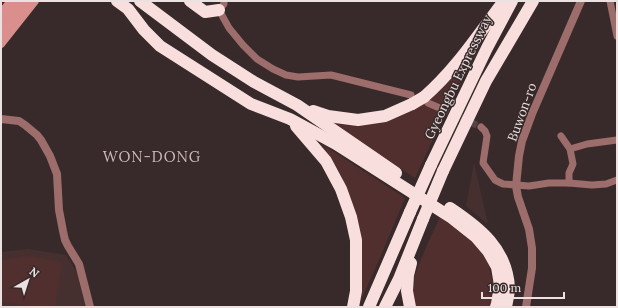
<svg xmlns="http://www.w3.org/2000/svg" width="618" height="308" viewBox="0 0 618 308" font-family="Lora,serif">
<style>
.built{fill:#45302f}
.green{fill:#522f2f}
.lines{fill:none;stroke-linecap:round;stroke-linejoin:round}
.minor-tunnel{stroke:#534545;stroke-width:7;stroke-dasharray:7 3.5;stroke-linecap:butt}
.minor{stroke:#9c6d6b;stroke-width:7}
.tertiary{stroke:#9c6d6b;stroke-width:8}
.secondary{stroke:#da8f8d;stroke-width:8}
.motorway{stroke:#f8dfde;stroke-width:12}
.motorway-bridge{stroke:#f8dfde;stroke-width:12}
.labels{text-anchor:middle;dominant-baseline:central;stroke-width:3;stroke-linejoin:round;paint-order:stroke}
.street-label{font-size:13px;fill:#ebe1e1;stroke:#382a2a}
.quarter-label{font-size:15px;letter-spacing:1px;fill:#cdbaba;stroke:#382a2a}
</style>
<rect width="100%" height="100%" fill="#382a2a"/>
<g class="built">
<path d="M474,163L488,224L466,206Z"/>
<path d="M28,249L66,255L77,273L85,307H1V252Z"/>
</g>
<g class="green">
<path d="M478,46H479L480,47L447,109L415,178L334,125L330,121L423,104L439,92L458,72Z"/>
<path d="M322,144L405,198L382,253L358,307L349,196L341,175Z"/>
<path d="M440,217L470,240L482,253L488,263L494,286L491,307H416L413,295L414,277L427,245Z"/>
<path d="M29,256L62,262L55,307H37L1,302V260Z"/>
</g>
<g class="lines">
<path class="minor-tunnel" d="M442,109L481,127"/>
<g class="minor">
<path d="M224,1V4L219,10L229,28L243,45L257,59L273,69L286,75L298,77L331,75L411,95"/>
<path d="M610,1L617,36"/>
<path d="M428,103L442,109"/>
<path d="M481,127L485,131L487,136L483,163L495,180L503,184L529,186L549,183H569L592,185L606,184L617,180"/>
<path d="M561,136L570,149L573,164L569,173V183"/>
<path d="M570,149L587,144L617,140"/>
</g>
<g class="tertiary">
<path d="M1,119L19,121L25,125L37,135L41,140L50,156L57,174L59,210L63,231L65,240L68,246L79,264L90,307"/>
<path d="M526,307L532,268V248L529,229L518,197L516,186L519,156L522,141L532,114L581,1"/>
</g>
<g class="secondary">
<path d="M1,13L11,1"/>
<path d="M1,24L20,1"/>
<path d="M1,33L27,1"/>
<path d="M1,44L35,1"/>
</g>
<g class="motorway">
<path d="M117,1L128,9L144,30L160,46L251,104L290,119L336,144L452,218L476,237L488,251L497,267L500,285L497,304L496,307"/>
<path d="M140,1L212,55L254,82L297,105L396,173"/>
<path d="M190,1L205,12L219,10"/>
<path d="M424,97C454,71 476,38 500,6L505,1"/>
<path d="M313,111L328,116L358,120L385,116L412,104"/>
<path d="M296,126L326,161L341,189L351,217L356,240V291L353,307"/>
<path d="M431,165L487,48L512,1"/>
<path d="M443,171L486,81L533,1"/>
<path d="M450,208C480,228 507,249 509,288C509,294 507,301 506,307"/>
<path d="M369,307L410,212"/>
<path d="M385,307L399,279L423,219"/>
<path d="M410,307L407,291L408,275L411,263"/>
</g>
<g class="motorway-bridge">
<path d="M412,104L424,97"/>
<path d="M410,212L431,165"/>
<path d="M423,219L443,171"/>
</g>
</g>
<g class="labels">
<g class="street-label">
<text transform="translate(458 77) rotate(-64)">Gyeongbu Expressway</text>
<text transform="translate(522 112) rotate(-70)">Buwon-ro</text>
</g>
<g class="quarter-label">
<text x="152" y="156">WON-DONG</text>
</g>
</g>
<rect width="618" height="308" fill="none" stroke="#ebe1e1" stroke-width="4"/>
<g transform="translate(28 280) rotate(39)" stroke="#382a2a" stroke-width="3" paint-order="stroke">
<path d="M0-3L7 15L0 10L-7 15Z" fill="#ebe1e1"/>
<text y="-6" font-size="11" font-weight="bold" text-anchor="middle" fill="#ebe1e1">N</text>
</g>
<path d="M482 292v6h82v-6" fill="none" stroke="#ebe1e1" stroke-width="2"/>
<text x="488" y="292" font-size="12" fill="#ebe1e1" stroke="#382a2a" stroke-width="3" paint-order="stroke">100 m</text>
</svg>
